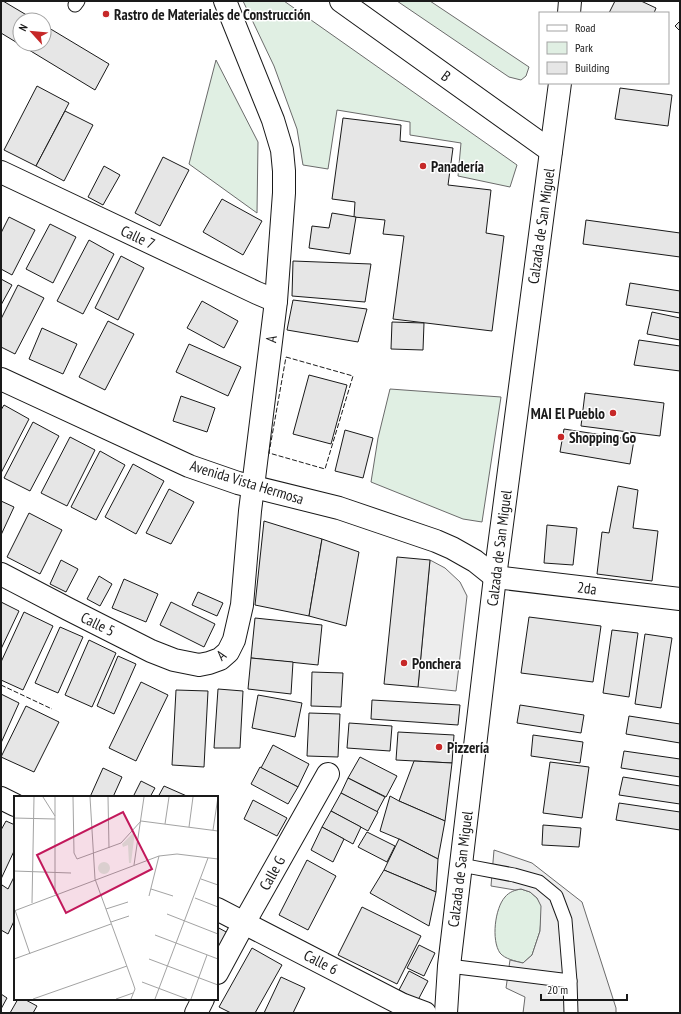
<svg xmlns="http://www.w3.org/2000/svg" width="681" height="1014" viewBox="0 0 681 1014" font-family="'PT Sans Narrow',sans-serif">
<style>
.green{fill:#e0efe3;stroke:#6a6a6a}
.parking{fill:#ededed;stroke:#6a6a6a}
.building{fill:#e6e6e6;stroke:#1a1a1a}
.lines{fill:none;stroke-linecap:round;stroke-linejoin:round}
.service-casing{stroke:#1a1a1a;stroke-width:15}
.minor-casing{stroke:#1a1a1a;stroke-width:24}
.tertiary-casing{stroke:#1a1a1a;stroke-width:24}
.secondary-casing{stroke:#1a1a1a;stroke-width:24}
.service{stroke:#fff;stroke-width:13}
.minor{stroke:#fff;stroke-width:22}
.tertiary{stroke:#fff;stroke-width:22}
.secondary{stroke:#fff;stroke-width:22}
.fence{stroke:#1a1a1a;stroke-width:1;stroke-dasharray:5 2;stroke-linecap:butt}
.poi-dot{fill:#c62828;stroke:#fff;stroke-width:1.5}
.labels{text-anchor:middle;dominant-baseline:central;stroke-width:3;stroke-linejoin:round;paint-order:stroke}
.poi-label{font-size:15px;font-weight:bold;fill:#1a1a1a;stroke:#fff;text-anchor:start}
.street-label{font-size:15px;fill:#1a1a1a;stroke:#fff}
.inset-road{fill:none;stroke:#a3a3a3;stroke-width:1}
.view{fill:#c2185b;fill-opacity:0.15;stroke:#c2185b;stroke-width:2}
.inset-edge{fill:none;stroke:#1a1a1a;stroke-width:2}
</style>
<rect width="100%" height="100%" fill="#fff"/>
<g class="green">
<path d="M243,1H284L517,165L510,187L458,176L461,143L410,135V122L337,110L328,169L303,165L297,129L274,66Z"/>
<path d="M397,1H430L529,67L526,76L521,80L509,77Z"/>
<path d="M216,60L258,142L257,213L189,164Z"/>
<path d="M390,389L501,397L482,522L463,519L371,482L378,438Z"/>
<path d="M521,889L530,892L537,898L542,906L540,931L532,955L523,963C515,961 505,959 500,953C491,940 495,908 505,897C509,892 515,890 521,889Z"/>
</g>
<g class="parking">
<path d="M430,560L445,568L460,582L467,596L456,691L418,687Z"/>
<path d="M494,850L532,863L582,902L616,1008V1013H523L525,997L506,988L510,960L523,963L532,955L540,931L541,906L537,898L530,892L521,889L515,890L491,886Z"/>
</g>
<g class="building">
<path d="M1,1H3L35,20H20V44H44V25L109,64L95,90L1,33Z"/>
<path d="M615,1H641L656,8L654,13H609Z"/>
<path d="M680,21V31L675,26Z"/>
<path d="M37,86L69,103L36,166L4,150Z"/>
<path d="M620,88L672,95L668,126L615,119Z"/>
<path d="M65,111L93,125L64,181L36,166Z"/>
<path d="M343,118L401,125L400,141L453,148L448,185L491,190L486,233L504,236L492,331L393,319L404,236L383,234L385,220L354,217L355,202L332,199Z"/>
<path d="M163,157L189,170L160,226L135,213Z"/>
<path d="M104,166L120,175L103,205L88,197Z"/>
<path d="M222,199L262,221L243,255L203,232Z"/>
<path d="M332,213L356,217L350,254L309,248L312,226L329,228Z"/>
<path d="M9,217L35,230L12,275L1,269V233Z"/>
<path d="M586,220L680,233V257L583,244Z"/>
<path d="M50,224L76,237L53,283L26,269Z"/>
<path d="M89,240L114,254L83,314L57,301Z"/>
<path d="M121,256L144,268L118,320L95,308Z"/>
<path d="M293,261L371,264L365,302L292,296Z"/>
<path d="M1,279L12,285L1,305Z"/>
<path d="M630,283L680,291V313L626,305Z"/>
<path d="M18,285L44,298L15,354L1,347V319Z"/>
<path d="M293,300L367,309L358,342L287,330Z"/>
<path d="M202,301L238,321L224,348L187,328Z"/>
<path d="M652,312L680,318V340L647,334Z"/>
<path d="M108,321L134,334L105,390L79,377Z"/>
<path d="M392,322L424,323L423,350L391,349Z"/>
<path d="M42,328L77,344L63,374L29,359Z"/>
<path d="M639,340L680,346V371L634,365Z"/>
<path d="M189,344L241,367L228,396L176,372Z"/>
<path d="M309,375L347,385L331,444L293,434Z"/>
<path d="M585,393L664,403L660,436L581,426Z"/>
<path d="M181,396L215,408L207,432L173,421Z"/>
<path d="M4,405L29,419L1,473V410Z"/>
<path d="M33,422L59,436L30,491L4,478Z"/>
<path d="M564,429L634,440L630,464L560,452Z"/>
<path d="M345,430L373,438L363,478L335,471Z"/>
<path d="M70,437L95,450L67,506L41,493Z"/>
<path d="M100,451L125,465L96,520L71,507Z"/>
<path d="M133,464L164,481L136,534L105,517Z"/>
<path d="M618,486L638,490L633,528L658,531L652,581L597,574L602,532L609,533Z"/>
<path d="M169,489L194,502L171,544L146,533Z"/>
<path d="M1,501L14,507L1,535Z"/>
<path d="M29,513L62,530L40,574L7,557Z"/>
<path d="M264,521L322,539L309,616L255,605Z"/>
<path d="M547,525L577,528L573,565L544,563Z"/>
<path d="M322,539L359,552L346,626L309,616Z"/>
<path d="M397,557L430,560L418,687L384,684Z"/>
<path d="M61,560L78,569L66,592L50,584Z"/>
<path d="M99,576L112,584L100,606L87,599Z"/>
<path d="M124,579L158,594L146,622L112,608Z"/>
<path d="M198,592L223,603L217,616L192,605Z"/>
<path d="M1,602L19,611L1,649Z"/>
<path d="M171,602L215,624L204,647L160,625Z"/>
<path d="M24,612L53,626L23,690L1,680V662Z"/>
<path d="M529,617L601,626L593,682L521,673Z"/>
<path d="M255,618L322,625L318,665L251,658Z"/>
<path d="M60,627L83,637L58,693L35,683Z"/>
<path d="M612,630L638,633L629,697L603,693Z"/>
<path d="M645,634L672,638L661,708L635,704Z"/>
<path d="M89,640L116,653L92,707L65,695Z"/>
<path d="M118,656L136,664L114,714L97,706Z"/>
<path d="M251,658L293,662L291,694L248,689Z"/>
<path d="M312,672L343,673L341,707L311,706Z"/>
<path d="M141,682L168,695L136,761L109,748Z"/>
<path d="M218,689L243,691L240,748H214Z"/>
<path d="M176,690L208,691L204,767L172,765Z"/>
<path d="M1,694L19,703L1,743Z"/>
<path d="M258,695L302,703L295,737L252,728Z"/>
<path d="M372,700L460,705L458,725L371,719Z"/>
<path d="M520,705L584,715L581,733L517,723Z"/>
<path d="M26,706L59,722L34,772L1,757Z"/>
<path d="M309,713L340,714L338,757L307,756Z"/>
<path d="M629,716L680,724V743L626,734Z"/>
<path d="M349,723L392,726L390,751L347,748Z"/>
<path d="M398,732L454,735L452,763L396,760Z"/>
<path d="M533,735L583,742L580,763L531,756Z"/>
<path d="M273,745L309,764L298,787L261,768Z"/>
<path d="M624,751L680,759V777L621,768Z"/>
<path d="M360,757L397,776L386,797L348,778Z"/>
<path d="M414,761L452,763L445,821L399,801Z"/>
<path d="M550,762L589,767L582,818L543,813Z"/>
<path d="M260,767L298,787L288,804L251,784Z"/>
<path d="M103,768L122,777L113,797H90Z"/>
<path d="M623,777L680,786V804L619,795Z"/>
<path d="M348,778L385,797L377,812L341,793Z"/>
<path d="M141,781L155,788L150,797H133Z"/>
<path d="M164,786L189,797H158Z"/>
<path d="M341,793L378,812L368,831L331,811Z"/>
<path d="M390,796L399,801L445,821L438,859L399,839L380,831Z"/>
<path d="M253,800L287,818L277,836L244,819Z"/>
<path d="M619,803L680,812V830L616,820Z"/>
<path d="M331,811L361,827L353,844L322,827Z"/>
<path d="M6,821L15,825V849L1,879V830Z"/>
<path d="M543,825L581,828L579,847L542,845Z"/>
<path d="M322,827L344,839L333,862L311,850Z"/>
<path d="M367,832L395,846L387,862L358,847Z"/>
<path d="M399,839L438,859L436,892L384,870Z"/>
<path d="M307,860L336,876L308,930L279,915Z"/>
<path d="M384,870L436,892L429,926L370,893Z"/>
<path d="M15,875V919L8,934L1,930V887L2,885L8,889Z"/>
<path d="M362,907L421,936L397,984L338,955Z"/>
<path d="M217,927L228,933L217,953Z"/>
<path d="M419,945L435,953L424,976L407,968Z"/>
<path d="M252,948L282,965L255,1013H231L219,1007Z"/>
<path d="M409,971L428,981L418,1000L399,990Z"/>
<path d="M281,977L305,988L293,1013H264Z"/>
<path d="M1,994L7,998L1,1009Z"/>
<path d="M18,999H24L37,1006L33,1013H10Z"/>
</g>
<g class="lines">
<defs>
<g id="service">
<path d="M75,5L78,1"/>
<path d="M461,865L514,875L539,882L556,896L565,920L570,981L571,1013"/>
<path d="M449,966L570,981"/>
</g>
<g id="minor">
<path d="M1,172L257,293L276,301"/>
<path d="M1,379L189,466L238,483L339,508L436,541L452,548L475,561L495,577L680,599"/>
<path d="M1,574L68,609L151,651L174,660L199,665L209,663L220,659L228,652L234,640L242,605L250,511L276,301L284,193V171L282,150L273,120L225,1"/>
<path d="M1,798L15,805"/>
<path d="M217,909L401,1004L425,1013"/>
<path d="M217,973L244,923L328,774"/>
<path d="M196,1013L203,999"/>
</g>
<path id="tertiary" d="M341,1L551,151"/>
<g id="secondary">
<path d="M569,13L570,1"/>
<path d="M446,1013L449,966L495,577L560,83"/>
</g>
</defs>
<use href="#service" class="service-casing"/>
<use href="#minor" class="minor-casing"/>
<use href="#tertiary" class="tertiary-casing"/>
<use href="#secondary" class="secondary-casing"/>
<use href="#service" class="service"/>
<use href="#minor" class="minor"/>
<use href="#tertiary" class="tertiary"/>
<use href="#secondary" class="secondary"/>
<g class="fence">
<path d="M286,357L353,376L325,469L269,453Z"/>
<path d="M1,685L52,709"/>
</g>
</g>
<g class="poi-dot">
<circle cx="106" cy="14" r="4"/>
<circle cx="423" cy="166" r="4"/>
<circle cx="613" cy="413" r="4"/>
<circle cx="561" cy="437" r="4"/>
<circle cx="404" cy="663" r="4"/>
<circle cx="439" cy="747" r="4"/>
</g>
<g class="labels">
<g class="poi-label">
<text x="114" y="14">Rastro de Materiales de Construcción</text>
<text x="431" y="166">Panadería</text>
<text x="605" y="413" text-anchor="end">MAI El Pueblo</text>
<text x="569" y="437">Shopping Go</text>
<text x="412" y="663">Ponchera</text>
<text x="447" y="747">Pizzería</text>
</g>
<g class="street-label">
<text transform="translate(446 76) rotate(36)">B</text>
<text transform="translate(541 226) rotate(-82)">Calzada de San Miguel</text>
<text transform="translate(138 237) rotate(25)">Calle 7</text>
<text transform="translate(271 339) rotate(-83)">A</text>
<text transform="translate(247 482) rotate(17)">Avenida Vista Hermosa</text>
<text transform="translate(499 548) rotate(-83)">Calzada de San Miguel</text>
<text transform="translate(587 588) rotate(7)">2da</text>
<text transform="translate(98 624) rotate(26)">Calle 5</text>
<text transform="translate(221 655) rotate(-39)">A</text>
<text transform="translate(460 869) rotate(-83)">Calzada de San Miguel</text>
<text transform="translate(272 873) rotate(-61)">Calle G</text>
<text transform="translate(321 962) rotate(27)">Calle 6</text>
</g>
</g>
<g transform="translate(14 796)">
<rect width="204" height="204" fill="#fff"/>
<path d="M121,35L117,67H115L114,49L109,51L108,48ZM84 72a6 6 0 1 1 12 0a6 6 0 1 1-12 0Z" fill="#e0efe3"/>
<path class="inset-road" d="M29,1L41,20M41,1V98M59,1L60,57L63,63L107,47L127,25M76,1L81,83L119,187L121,193L117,203M94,1L95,52M0,22L41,23M127,25L204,35M151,28L155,1M175,31L179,1M199,34L204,1M120,69L130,1M0,75L57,77M187,83L204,89M137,93L159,100M135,100L145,60M181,102L204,111M18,107L20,1M92,113L114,106M1,114L16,158M0,115L145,60L163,58L204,63M153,118L204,138M97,126L115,120M141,139L204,163M0,163L97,128M135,163L204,189M128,186L173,203M19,203L113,170M102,203L119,197M141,203L194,62M177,203L193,159"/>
<path class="view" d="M109,16L138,73L52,117L23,59Z"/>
<rect width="204" height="204" class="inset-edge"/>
</g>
<rect width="681" height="1014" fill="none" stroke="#1a1a1a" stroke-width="4"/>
<rect x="539" y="12" width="130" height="72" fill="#ffffff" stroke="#a3a3a3"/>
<rect x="547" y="25" width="20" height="6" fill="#ffffff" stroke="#a3a3a3"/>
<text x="575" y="32" font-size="12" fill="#1a1a1a">Road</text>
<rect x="547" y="42" width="20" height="12" fill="#e0efe3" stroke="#a3a3a3"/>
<text x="575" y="52" font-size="12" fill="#1a1a1a">Park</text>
<rect x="547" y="62" width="20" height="12" fill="#e6e6e6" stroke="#a3a3a3"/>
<text x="575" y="72" font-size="12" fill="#1a1a1a">Building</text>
<g transform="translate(32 32) rotate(297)"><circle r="19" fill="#ffffff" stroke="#a3a3a3"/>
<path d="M0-3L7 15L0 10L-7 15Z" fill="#c62828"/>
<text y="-6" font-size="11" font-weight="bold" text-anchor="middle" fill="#1a1a1a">N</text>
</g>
<path d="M541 994v6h86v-6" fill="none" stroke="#1a1a1a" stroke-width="2"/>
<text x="547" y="994" font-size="12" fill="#1a1a1a" stroke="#ffffff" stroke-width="3" paint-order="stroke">20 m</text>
</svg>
